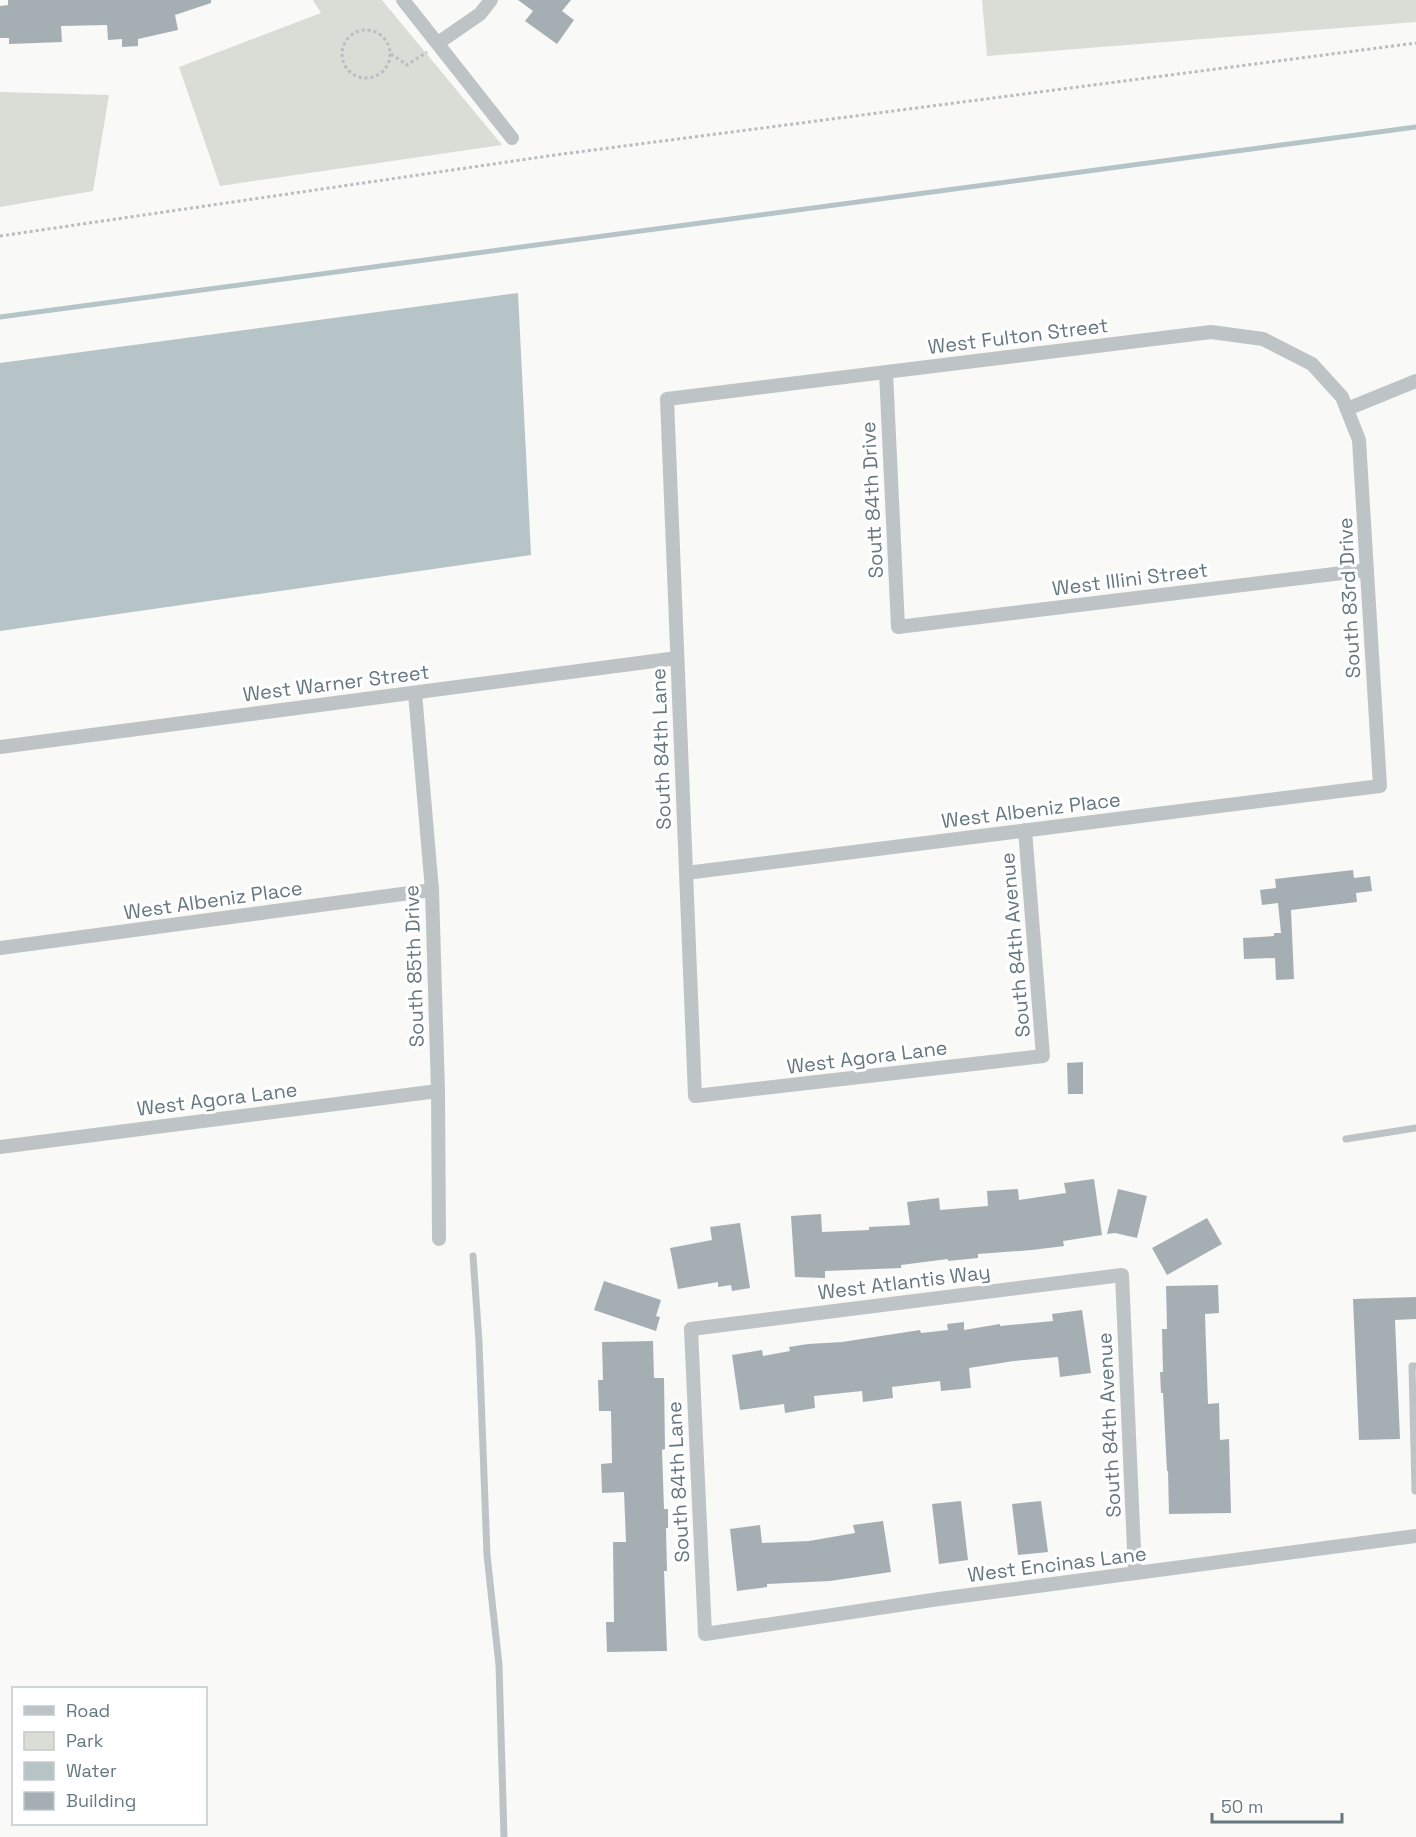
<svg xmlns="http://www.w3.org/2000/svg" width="1416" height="1837" viewBox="0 0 1416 1837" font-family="'Space Grotesk',sans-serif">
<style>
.green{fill:#daddd6}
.water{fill:#b7c4c7}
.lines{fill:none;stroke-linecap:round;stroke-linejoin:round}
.stream{stroke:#b7c4c7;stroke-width:5}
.building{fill:#a5afb3}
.path{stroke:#b9bdbf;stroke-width:3;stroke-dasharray:3 3;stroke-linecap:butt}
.service{stroke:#bec4c6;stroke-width:7}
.minor{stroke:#bec4c6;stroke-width:14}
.labels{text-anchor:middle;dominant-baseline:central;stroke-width:6;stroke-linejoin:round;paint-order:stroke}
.street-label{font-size:20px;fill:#66787f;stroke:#fff}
</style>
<rect width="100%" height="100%" fill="#f9f9f7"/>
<g class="green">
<path d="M313,0H382L502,145L220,186L179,67L321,13Z"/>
<path d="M982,0H1416V22L987,56Z"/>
<path d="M0,92L109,95L93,191L0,207Z"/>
</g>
<path class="water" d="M518,293L531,555L0,631V363Z"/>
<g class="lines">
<path class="stream" d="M0,317L1416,127"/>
</g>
<g class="building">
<path d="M8,0H211V3L175,15L178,30L138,39V46L122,47V39L108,40L107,25L61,26L62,42L9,44V38H0V6L8,5Z"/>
<path d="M518,0H571L562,11L574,20L557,44L525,21L533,11Z"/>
<path d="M1353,870L1354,878L1370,876L1372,891L1356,893L1357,902L1291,910L1294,979L1276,980L1275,958L1244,959L1243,938L1274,936V933H1281L1278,903L1262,905L1260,890L1276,888L1275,879Z"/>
<path d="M1083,1062V1094H1068L1067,1063Z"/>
<path d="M1094,1179L1102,1235L1063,1241L1064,1246L1032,1250L978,1254V1258L948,1261V1259L901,1265V1268L825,1271V1278L795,1277L791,1216L821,1214L822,1232L869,1230V1227L910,1225L907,1202L939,1198L940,1210L988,1206L987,1191L1018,1189L1019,1200L1066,1193L1064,1183Z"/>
<path d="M1118,1189L1147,1196L1137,1238L1115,1233L1107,1234Z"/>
<path d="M1207,1218L1222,1244L1167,1275L1152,1248Z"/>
<path d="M740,1223L750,1288L732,1291L731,1285L718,1287V1282L678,1289L670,1248L712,1240L710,1227Z"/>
<path d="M604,1281L661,1300L656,1316L660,1317L656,1331L594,1310Z"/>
<path d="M1218,1285L1219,1313L1205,1314L1208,1404L1219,1403L1220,1440L1229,1439L1231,1513L1169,1514L1168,1471H1167L1163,1393H1161L1160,1372H1163L1162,1329H1167L1166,1286Z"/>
<path d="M1416,1297V1319L1395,1320L1400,1439L1359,1440L1353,1299Z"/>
<path d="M1082,1310L1091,1373L1060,1377L1058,1357L1014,1361L969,1368L971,1388L941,1391L940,1381L892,1387L893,1398L863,1402L862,1391L814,1396L815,1408L785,1413L784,1404L740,1410L732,1355L762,1350L763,1356L790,1351L789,1347L808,1344L842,1342L920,1330L921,1333L948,1330L947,1324L964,1322V1330L1000,1324V1326L1053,1321L1052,1314Z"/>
<path d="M653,1341L654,1378H664L665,1449L662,1450L664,1509H668V1528H666L667,1571H664L667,1651L607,1652L606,1622H614L613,1542H626L624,1492L602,1493L601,1464L612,1463L611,1411H599L598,1380H603L602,1342Z"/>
<path d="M961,1501L968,1560L939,1564L932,1504Z"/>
<path d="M1041,1501L1048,1552L1018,1555L1012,1504Z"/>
<path d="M883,1521L891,1572L830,1581L767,1584V1587L737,1591L730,1529L760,1525L762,1543L809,1541L855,1533L853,1525Z"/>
</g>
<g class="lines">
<g class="path">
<circle cx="366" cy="54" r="24"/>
<path d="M391,54L407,65L427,52"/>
<path d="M0,236L555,155L1416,43"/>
</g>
<g class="service">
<path d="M1346,1139L1416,1128"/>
<path d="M473,1256L479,1342L487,1555L499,1665L504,1837"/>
<path d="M1415,1491L1412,1366H1416"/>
</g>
<g class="minor">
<path d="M403,0L512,138"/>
<path d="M438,43L480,14L491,0"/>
<path d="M886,372L898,627L1367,570"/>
<path d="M1347,409L1416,381"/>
<path d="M415,693L432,890L438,1091L439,1239"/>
<path d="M0,747L677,658"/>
<path d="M686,873L1380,786L1359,440L1342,397L1312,364L1263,339L1211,332L667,399L695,1096L1043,1056L1025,830"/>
<path d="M0,948L432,890"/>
<path d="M0,1147L438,1091"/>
<path d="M1135,1573L1122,1275L691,1329L705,1634L939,1599L1416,1536"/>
</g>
</g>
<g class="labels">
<g class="street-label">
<text transform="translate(1018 336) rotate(-7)">West Fulton Street</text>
<text transform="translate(872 500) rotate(-93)">Soutt 84th Drive</text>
<text transform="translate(1130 579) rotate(-7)">West Illini Street</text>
<text transform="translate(1349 598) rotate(-93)">South 83rd Drive</text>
<text transform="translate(336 683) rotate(-7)">West Warner Street</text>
<text transform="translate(661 749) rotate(-92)">South 84th Lane</text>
<text transform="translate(1031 810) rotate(-7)">West Albeniz Place</text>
<text transform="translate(213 900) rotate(-8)">West Albeniz Place</text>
<text transform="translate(1015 945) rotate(-95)">South 84th Avenue</text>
<text transform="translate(414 966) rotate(-92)">South 85th Drive</text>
<text transform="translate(867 1057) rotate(-7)">West Agora Lane</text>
<text transform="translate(217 1099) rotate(-7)">West Agora Lane</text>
<text transform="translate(904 1282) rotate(-7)">West Atlantis Way</text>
<text transform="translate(1109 1425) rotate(-93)">South 84th Avenue</text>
<text transform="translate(678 1482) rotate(-93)">South 84th Lane</text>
<text transform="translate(1057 1564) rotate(-7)">West Encinas Lane</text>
</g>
</g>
<rect x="12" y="1687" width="195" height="138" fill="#ffffff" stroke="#c2c9cc" stroke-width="1.5"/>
<rect x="24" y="1706" width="30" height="9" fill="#bec4c6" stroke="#c2c9cc" stroke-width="1.5"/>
<text x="66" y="1717" font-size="18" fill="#66787f">Road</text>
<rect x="24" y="1732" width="30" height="18" fill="#daddd6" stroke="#c2c9cc" stroke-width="1.5"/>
<text x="66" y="1747" font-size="18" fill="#66787f">Park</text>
<rect x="24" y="1762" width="30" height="18" fill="#b7c4c7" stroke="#c2c9cc" stroke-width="1.5"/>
<text x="66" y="1777" font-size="18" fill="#66787f">Water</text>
<rect x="24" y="1792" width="30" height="18" fill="#a5afb3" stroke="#c2c9cc" stroke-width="1.5"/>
<text x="66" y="1807" font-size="18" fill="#66787f">Building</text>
<path d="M1212 1813v9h130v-9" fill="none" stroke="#66787f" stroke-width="3"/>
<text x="1221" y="1813" font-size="18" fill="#66787f" stroke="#ffffff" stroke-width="4.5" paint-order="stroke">50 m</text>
</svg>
